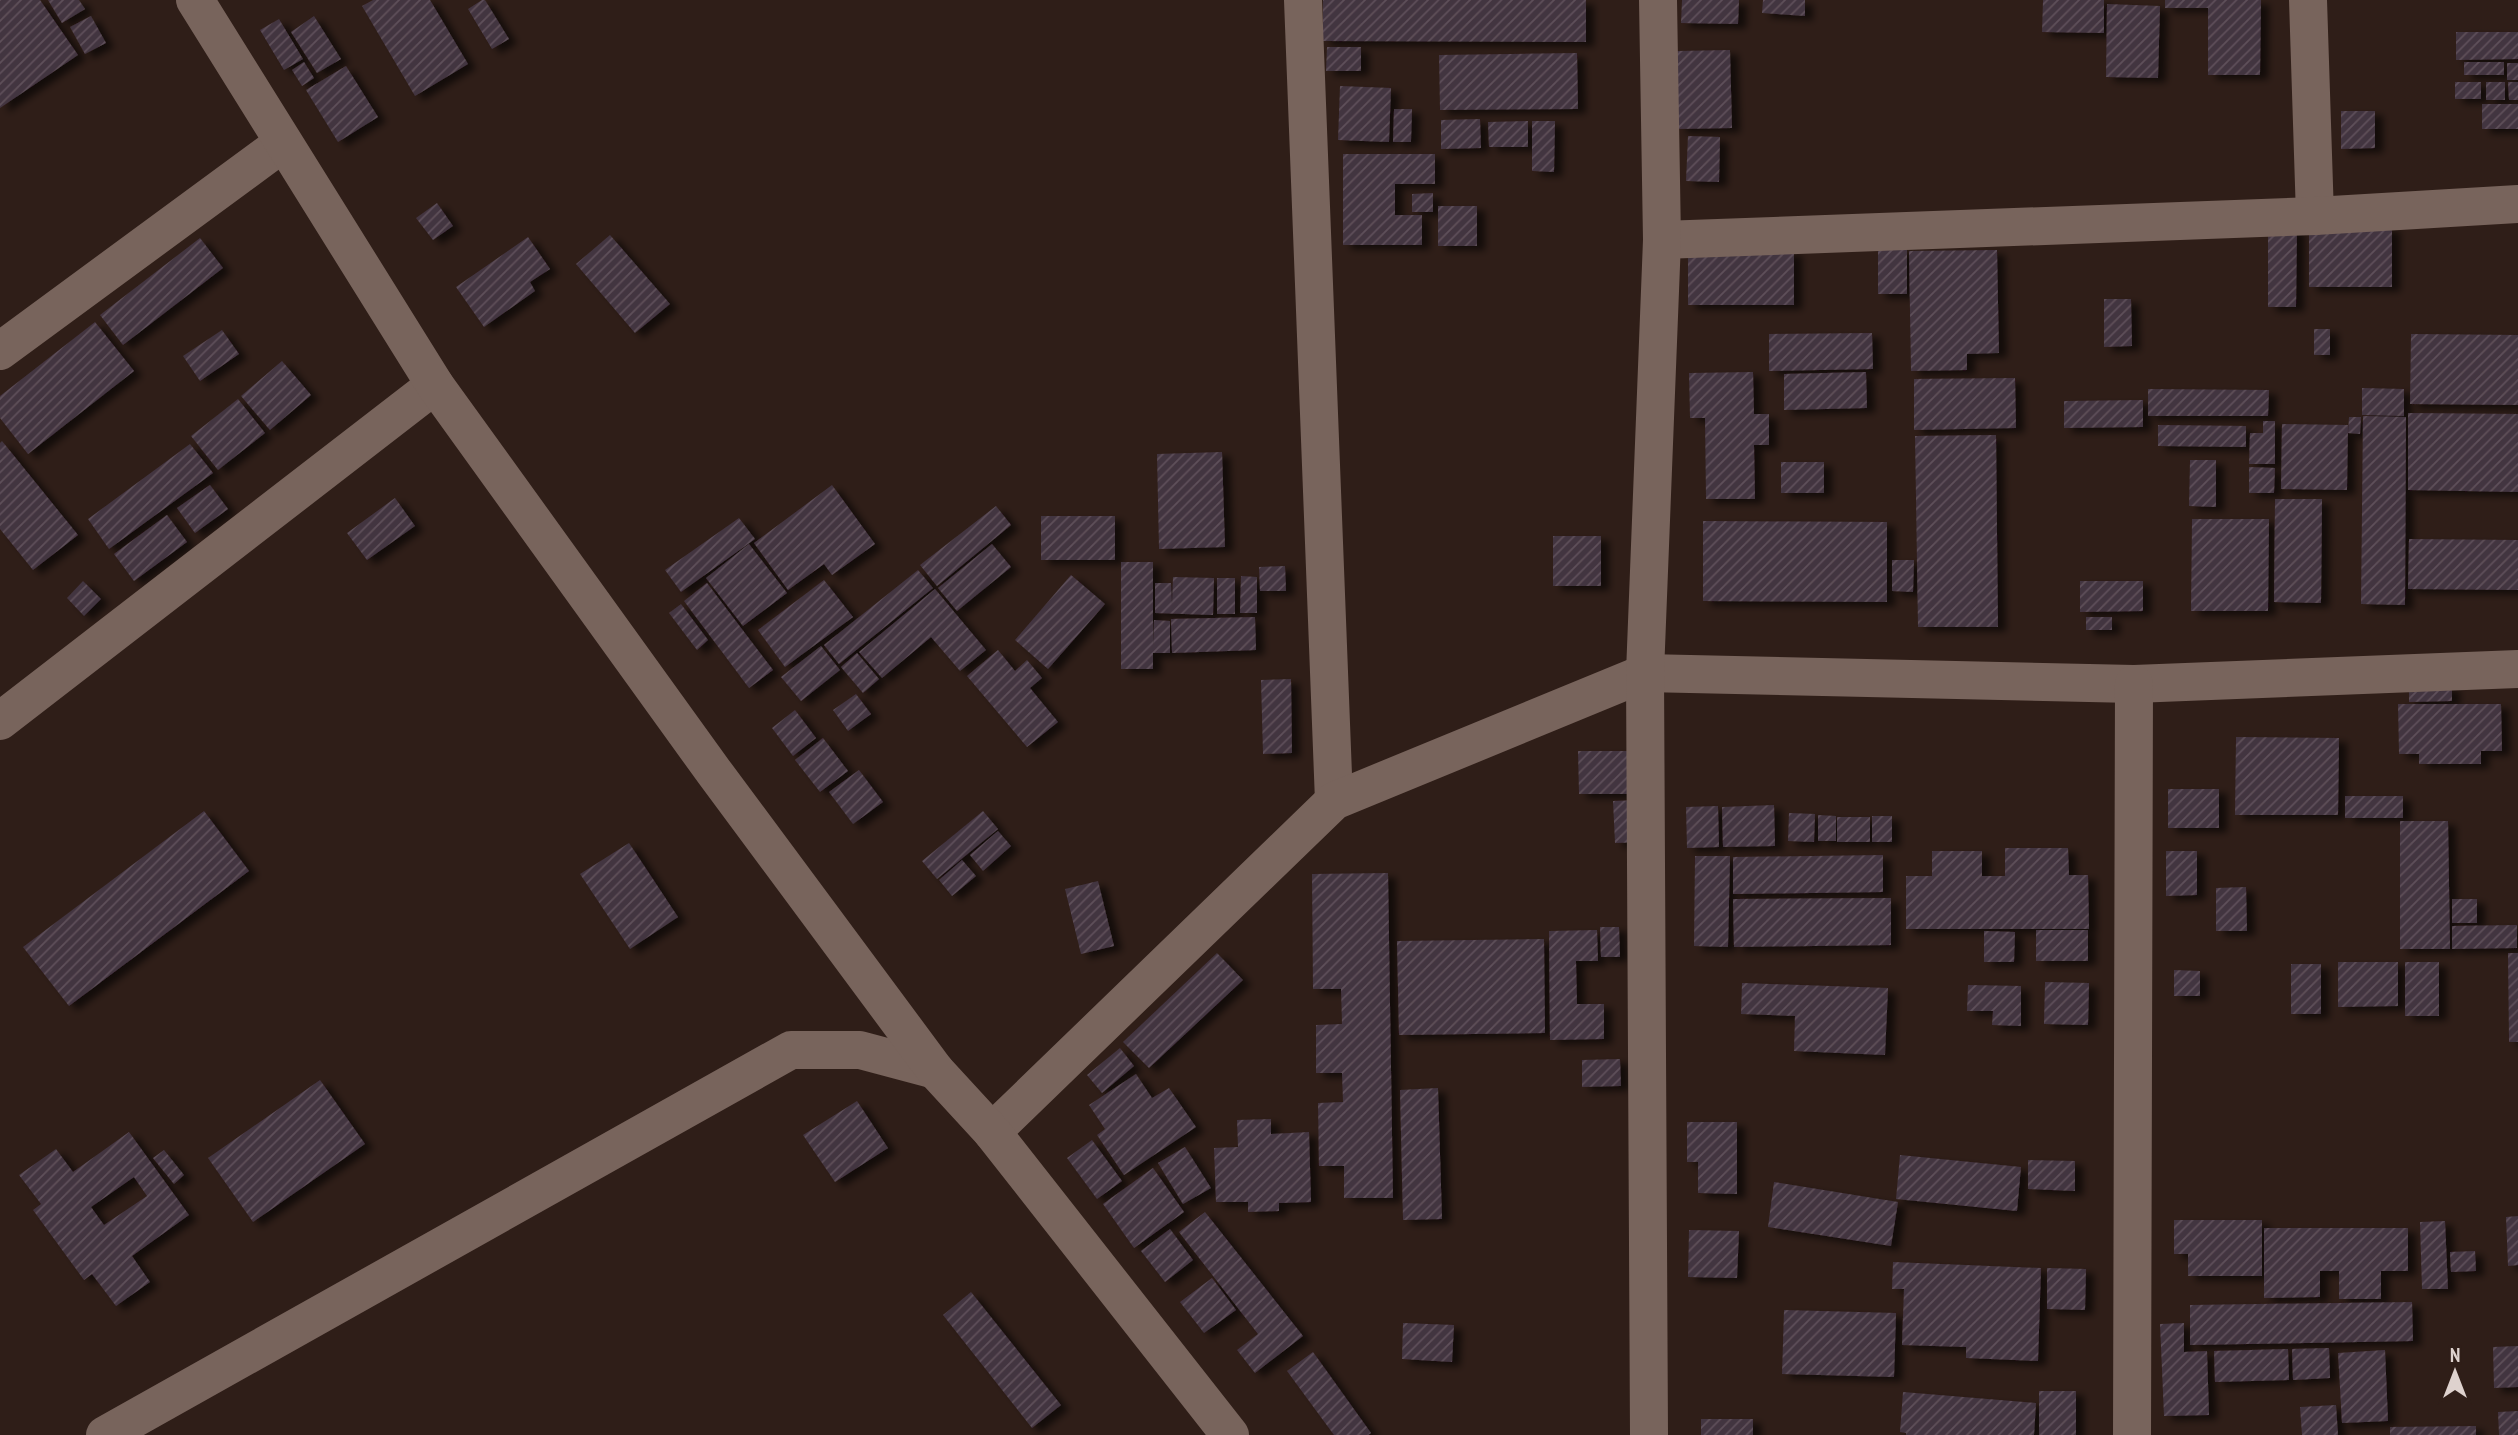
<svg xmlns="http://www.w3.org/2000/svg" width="2518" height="1435" viewBox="0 0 2518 1435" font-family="'PT Sans Narrow',sans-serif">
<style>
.building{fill:url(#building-hatch);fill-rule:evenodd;filter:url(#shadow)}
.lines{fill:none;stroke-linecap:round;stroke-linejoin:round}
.street{stroke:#78645c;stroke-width:38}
.secondary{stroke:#78645c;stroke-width:38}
</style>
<defs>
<pattern id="building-hatch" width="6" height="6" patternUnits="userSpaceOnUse" patternTransform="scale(1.75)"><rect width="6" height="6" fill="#433440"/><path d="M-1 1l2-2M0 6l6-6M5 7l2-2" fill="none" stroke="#5e505a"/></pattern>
<filter id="shadow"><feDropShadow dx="8" dy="4.5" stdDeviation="3.5" flood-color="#0009"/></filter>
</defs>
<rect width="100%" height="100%" fill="#2f1e18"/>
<g class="building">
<path d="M0,0H40L78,55L0,108Z"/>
<path d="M48,0H79L85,9L62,23Z"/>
<path d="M373,0H430L468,64L415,96L362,6Z"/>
<path d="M482,0H485L509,39L492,49L468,9Z"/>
<path d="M1323,0H1586V42L1323,41Z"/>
<path d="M1682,0H1739L1738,24L1681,23Z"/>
<path d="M1763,0H1805V16L1762,13Z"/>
<path d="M2043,0H2104V33L2042,32Z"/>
<path d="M2165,0H2261L2260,75H2208V8H2165Z"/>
<path d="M2107,4L2160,6L2158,78L2106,77Z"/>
<path d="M91,16L106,43L85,54L70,27Z"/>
<path d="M314,16L341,59L317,73L291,32Z"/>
<path d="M279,19L303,59L284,70L260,30Z"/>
<path d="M2456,32H2518V59L2456,60Z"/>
<path d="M1327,47H1361V71H1326Z"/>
<path d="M1730,50L1732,128L1678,129L1677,51Z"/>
<path d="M1577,53L1578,109L1440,110L1439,55Z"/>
<path d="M304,62L314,78L302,86L292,70Z"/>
<rect x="2464" y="62" width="40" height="13"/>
<rect x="2507" y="63" width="11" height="17"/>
<path d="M346,66L378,117L338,142L306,90Z"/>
<rect x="2455" y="82" width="26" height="17"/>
<rect x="2486" y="82" width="19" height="18"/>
<path d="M2508,82H2518V100H2509Z"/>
<path d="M1340,86L1391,88L1389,142L1338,140Z"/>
<rect x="2482" y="104" width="36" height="25"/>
<path d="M1394,109H1412L1411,142H1393Z"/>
<path d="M2341,111H2375V148L2341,149Z"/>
<path d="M1480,119L1481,148L1441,149V120Z"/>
<path d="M1528,121V147H1489L1488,122Z"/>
<path d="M1532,121H1555L1554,172L1532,171Z"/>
<path d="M1688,136L1720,137L1719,182L1686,181Z"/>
<path d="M1343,154H1435V184H1395V215H1422V245H1343Z"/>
<path d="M1433,193V212H1412V194Z"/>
<path d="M437,203L453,226L433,240L416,218Z"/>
<rect x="1438" y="206" width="39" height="40"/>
<path d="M2268,226L2297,227L2296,307H2268Z"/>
<rect x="2309" y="227" width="83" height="60"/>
<path d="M610,235L670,304L635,333L576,264Z"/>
<path d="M528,237L550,269L530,282L535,291L484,327L456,287Z"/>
<path d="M200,238L223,268L123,345L100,315Z"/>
<rect x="1878" y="250" width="29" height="44"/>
<path d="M1997,250L1999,353L1967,354V370L1911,371L1909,251Z"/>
<rect x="1688" y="251" width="106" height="54"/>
<path d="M2104,299H2131L2132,346L2104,347Z"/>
<path d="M95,322L134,371L28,454L0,418V396Z"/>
<rect x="2314" y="329" width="16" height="26"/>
<path d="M222,330L239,354L200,381L183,356Z"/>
<path d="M1872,333L1873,369L1769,371V334Z"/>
<path d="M2411,334L2518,335V405L2410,404Z"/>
<path d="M282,361L311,395L270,430L241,396Z"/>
<path d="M1753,372L1754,414H1769V445H1754L1755,499H1706L1705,418H1690L1689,373Z"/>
<path d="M1866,372L1867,408L1784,410V374Z"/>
<path d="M2015,378L2016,428L1914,430V379Z"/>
<path d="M2362,388L2404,389V416L2362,415Z"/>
<path d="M2148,389L2269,390L2268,416H2148Z"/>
<path d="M238,399L265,433L218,470L191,436Z"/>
<path d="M2143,400V427L2064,428V401Z"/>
<path d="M2408,413L2518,414V492L2408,490Z"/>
<path d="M2363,416L2406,417L2405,605L2361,604Z"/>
<path d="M2349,417H2361L2360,434L2348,433Z"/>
<path d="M2263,421H2275V464H2249L2250,433H2263Z"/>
<path d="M2282,424L2348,425L2347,490L2281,489Z"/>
<path d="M2158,425L2246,426V447L2158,446Z"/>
<path d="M1996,435L1998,627H1918L1915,436Z"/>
<path d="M2,441L78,535L33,570L0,529V443Z"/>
<path d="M190,444L213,473L109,549L88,519Z"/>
<path d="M1222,452L1225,547L1159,549L1157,454Z"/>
<path d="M2190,460H2216V507L2189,506Z"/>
<rect x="1781" y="462" width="43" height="31"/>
<path d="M2249,467L2275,468L2274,493H2249Z"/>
<path d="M210,485L228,509L195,533L177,508Z"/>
<path d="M832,485L875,544L832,575L824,564L788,590L754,543Z"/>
<path d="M395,498L415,526L367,560L347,533Z"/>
<path d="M2275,499H2322L2321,603L2274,602Z"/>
<path d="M996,506L1011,525L937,586L920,565Z"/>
<path d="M167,515L187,542L134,581L114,554Z"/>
<rect x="1041" y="516" width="74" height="44"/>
<path d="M739,518L755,539L681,592L665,570Z"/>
<path d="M2192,519H2269L2268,611H2191Z"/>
<path d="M1703,521L1887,522V602L1703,601Z"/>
<rect x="1553" y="536" width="48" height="50"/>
<path d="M2409,539L2518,540V590L2408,589Z"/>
<path d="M749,544L787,593L743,626L706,578Z"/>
<path d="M992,544L1011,567L957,611L938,588Z"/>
<path d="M1892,560H1914L1913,592L1892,591Z"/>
<path d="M1121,562H1153V646L1154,620L1170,621V653H1153V669H1121Z"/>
<path d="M1285,566L1286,591H1260L1259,567Z"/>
<path d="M918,570L933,588L839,664L824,645Z"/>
<path d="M1071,575L1105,604L1048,669L1015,640Z"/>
<path d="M1241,576L1257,577V613H1240Z"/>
<path d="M1173,577L1214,578L1213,615L1155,613V583H1171L1172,605Z"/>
<rect x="1217" y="578" width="18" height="36"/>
<path d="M824,580L853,617L785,667L758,630Z"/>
<path d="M83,581L101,599L84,616L67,598Z"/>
<path d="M2080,581H2143V611L2080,612Z"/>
<path d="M707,583L773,670L749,688L684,601Z"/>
<path d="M935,589L986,650L960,671L931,637L882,678L859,652Z"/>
<path d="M681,604L708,640L697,650L669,613Z"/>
<path d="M1255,617L1256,650L1172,653L1171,619Z"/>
<rect x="2086" y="617" width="26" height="13"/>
<path d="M821,646L840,670L801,701L781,677Z"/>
<path d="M998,650L1015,671L1027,660L1042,678L1030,688L1058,722L1027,747L967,676Z"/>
<path d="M857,653L879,679L863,693L841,667Z"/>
<path d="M1291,679L1292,753L1263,754L1261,680Z"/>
<path d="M2409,686H2452V701L2409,702Z"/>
<path d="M856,694L871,714L848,731L833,710Z"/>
<path d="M2398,704H2501L2502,751H2481V764H2419V754H2399Z"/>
<path d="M795,710L816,738L793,756L772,728Z"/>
<path d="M2236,737L2339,738L2338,815H2235Z"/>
<path d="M823,738L848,771L820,792L795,760Z"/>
<path d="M1578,751H1636V794H1579Z"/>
<path d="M859,770L883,802L853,824L829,792Z"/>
<rect x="2168" y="789" width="51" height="39"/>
<rect x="2345" y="796" width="58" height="22"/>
<path d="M1643,800L1645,842L1615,843L1613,801Z"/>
<path d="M1774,805L1775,846L1723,847L1722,807Z"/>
<path d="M1718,806L1719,847L1687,848L1686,807Z"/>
<path d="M204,811L249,871L69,1006L23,947Z"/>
<path d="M983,811L998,829L937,879L922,861Z"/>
<path d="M1789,813L1815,814L1814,842L1788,841Z"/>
<path d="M1818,815L1836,816V841H1818Z"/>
<rect x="1872" y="816" width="20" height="26"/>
<rect x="1837" y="817" width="33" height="25"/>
<path d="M2400,821H2448L2450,949H2400Z"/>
<path d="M998,831L1011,846L983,871L970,855Z"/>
<path d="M629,843L678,917L630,949L580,874Z"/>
<path d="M2005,848H2068L2069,875H2088L2089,929H1906V876H1932V851H1982V876H2005Z"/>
<path d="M2166,851H2197V895L2166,896Z"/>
<path d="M1883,855V892L1733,894V857Z"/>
<path d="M1695,856H1730L1728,947L1694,946Z"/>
<path d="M962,860L976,876L952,896L939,880Z"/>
<path d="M1388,873L1393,1198H1344V1166H1319L1318,1103L1343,1102L1342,1073H1316V1025L1342,1024L1341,989H1313L1312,874Z"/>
<path d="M1098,881L1114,946L1081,954L1065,889Z"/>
<path d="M2246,887L2247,931H2216V888Z"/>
<path d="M1891,898V945L1734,947L1733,899Z"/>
<rect x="2452" y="899" width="25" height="24"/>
<path d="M2517,925V948L2452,949V926Z"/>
<path d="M1600,927H1619L1620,957H1601Z"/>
<path d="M1597,930L1598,961H1576L1577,1004H1604V1039L1550,1040L1549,931Z"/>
<rect x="2036" y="930" width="52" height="31"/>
<path d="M1984,931L2015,932L2014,962H1984Z"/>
<path d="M1544,939L1545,1033L1399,1035L1397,941Z"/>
<path d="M1217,953L1243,980L1149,1068L1123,1042Z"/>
<path d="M2508,953H2518V1042H2509Z"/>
<path d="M2338,962H2398V1006L2338,1007Z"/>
<rect x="2405" y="962" width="34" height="54"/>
<rect x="2291" y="964" width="30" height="50"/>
<path d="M2174,970L2200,971V996H2174Z"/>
<path d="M2045,982L2089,983L2088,1025L2044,1024Z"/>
<path d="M1742,983L1888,988L1885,1055L1794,1051L1795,1016L1741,1014Z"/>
<path d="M1968,985L2021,986V1026L1992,1025L1993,1011H1967Z"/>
<path d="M1120,1048L1134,1066L1102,1093L1087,1075Z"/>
<path d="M1620,1059L1621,1086L1582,1087V1060Z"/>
<path d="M1136,1074L1152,1098L1169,1088L1196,1127L1124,1175L1097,1135L1105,1129L1089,1105Z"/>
<path d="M320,1080L365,1144L253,1222L208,1158Z"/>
<path d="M1438,1088L1442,1219L1403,1220L1400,1090Z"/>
<path d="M857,1101L888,1148L835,1182L803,1135Z"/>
<path d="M1271,1119V1134L1309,1132L1311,1202L1279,1203V1211L1248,1212V1202H1216L1214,1148L1238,1147L1237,1120Z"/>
<path d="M1687,1122H1737V1194L1698,1193V1162H1687Z"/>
<path d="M129,1132L189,1215L132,1256L150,1282L116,1306L92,1274L84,1280L33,1210L41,1204L19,1175L56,1149L73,1172ZM134,1177L147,1196L104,1225L91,1207Z"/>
<path d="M1092,1140L1122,1181L1097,1199L1067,1158Z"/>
<path d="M1185,1147L1211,1188L1183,1204L1158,1163Z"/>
<path d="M164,1150L184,1175L174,1184L153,1158Z"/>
<path d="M1900,1155L2021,1167L2017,1211L1896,1199Z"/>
<path d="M2028,1160L2075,1161V1191L2028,1189Z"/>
<path d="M1153,1168L1184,1212L1134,1248L1103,1204Z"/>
<path d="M1774,1182L1898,1202L1891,1246L1768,1227Z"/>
<path d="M1205,1212L1303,1336L1255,1373L1237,1350L1258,1334L1179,1232Z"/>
<path d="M2518,1216V1265L2508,1266L2506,1217Z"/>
<path d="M2174,1220H2262V1276H2188V1254H2174Z"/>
<path d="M2445,1221L2448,1289H2422L2420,1222Z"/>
<path d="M2264,1228H2408V1271H2381V1299H2339V1271H2320V1297L2264,1298Z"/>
<path d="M1170,1229L1193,1260L1165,1282L1141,1251Z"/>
<path d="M1689,1230L1739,1231L1737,1278L1688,1277Z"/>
<path d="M2475,1251L2476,1271L2451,1272L2450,1252Z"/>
<path d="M1893,1262L2041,1268L2038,1361L1966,1358V1347L1902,1345L1904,1289H1892Z"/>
<path d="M2047,1268L2086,1269L2085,1310L2047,1309Z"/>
<path d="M1212,1278L1236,1310L1204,1333L1180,1302Z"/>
<path d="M971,1292L1061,1405L1032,1428L943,1315Z"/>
<path d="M2412,1302L2413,1341L2190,1345V1305Z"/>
<path d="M1784,1310L1896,1313L1894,1377L1782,1374Z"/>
<path d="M1403,1323L1454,1325L1452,1362L1402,1359Z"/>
<path d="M2184,1323V1352L2207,1351L2209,1415L2164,1416L2160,1324Z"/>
<path d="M2518,1346V1387L2494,1388L2493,1347Z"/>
<path d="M2329,1348L2330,1378L2293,1380L2292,1349Z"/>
<path d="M2288,1349L2289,1380L2215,1382L2214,1351Z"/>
<path d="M2385,1350L2388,1421L2342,1423L2338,1353Z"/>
<path d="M1313,1352L1371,1433L1368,1435H1334L1287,1371Z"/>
<rect x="2039" y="1391" width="37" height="44"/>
<path d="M1903,1392L2036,1403L2034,1435H1906V1433L1900,1432Z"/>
<path d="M2336,1405L2338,1435H2302L2300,1407Z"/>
<path d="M2518,1411V1435H2499L2498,1412Z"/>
<rect x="1701" y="1419" width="52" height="16"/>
<path d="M2476,1426V1435H2390V1427Z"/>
</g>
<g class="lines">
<g class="street">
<path d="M1303,0L1334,801"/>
<path d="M2308,0L2315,216"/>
<path d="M1662,240L2315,216L2518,204"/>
<path d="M0,351L283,143"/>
<path d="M0,721L435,385"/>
<path d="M992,1132L1334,801L1645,673L2134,684L2518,669"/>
<path d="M105,1435L791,1050H860L935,1070"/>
<path d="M1649,1435L1645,673L1662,240L1658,0"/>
<path d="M2132,1435L2134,684"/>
</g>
<path class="secondary" d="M195,0L435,385L714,772L935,1070L992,1132L1230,1435"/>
</g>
<g transform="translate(2455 1372)" stroke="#2f1e18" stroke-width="5" paint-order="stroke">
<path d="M0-5L12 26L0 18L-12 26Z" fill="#ded2ce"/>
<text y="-10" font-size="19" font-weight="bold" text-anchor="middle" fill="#ded2ce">N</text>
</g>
</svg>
